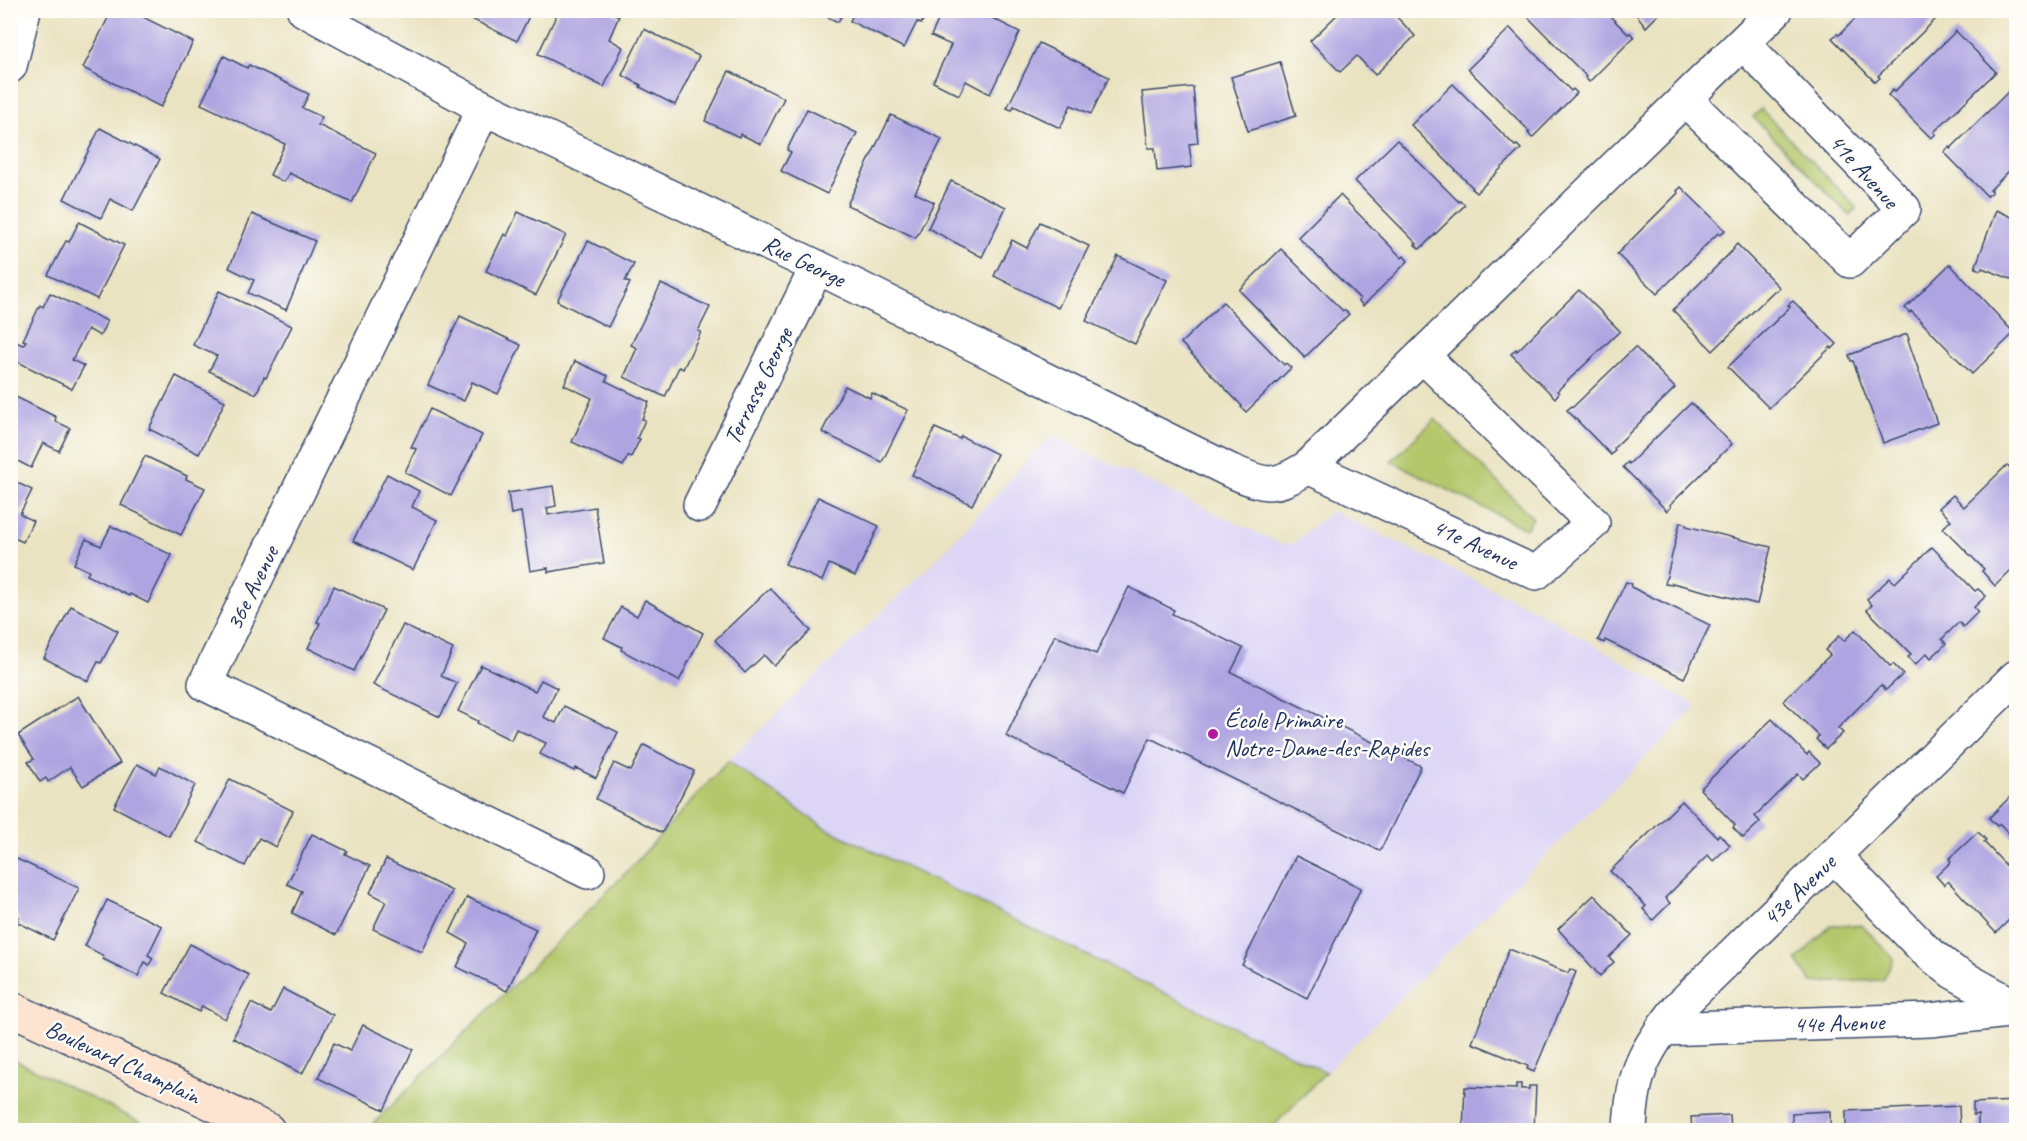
<svg xmlns="http://www.w3.org/2000/svg" width="2027" height="1141" viewBox="0 0 2027 1141" font-family="Caveat,sans-serif">
<style>
.built{fill:#dcd5f6}
.green{fill:#b4c76b;stroke:#687b64;stroke-width:1.5}
.building{fill:#aea4e1}
.lines{fill:none;stroke-linecap:round;stroke-linejoin:round}
.street-casing{stroke:#3a4a6d;stroke-width:36}
.secondary-casing{stroke:#3a4a6d;stroke-width:36}
.street{stroke:#fff;stroke-width:33}
.secondary{stroke:#fde4d1;stroke-width:33}
.poi-dot{fill:#b5179e;stroke:#fdfcf7;stroke-width:2}
.labels{text-anchor:middle;dominant-baseline:central;stroke-width:5;stroke-linejoin:round;paint-order:stroke}
.street-label{font-size:24px;fill:#1b2f5e;stroke:#fdfcf7}
.poi-label{font-size:24px;fill:#1b2f5e;stroke:#fdfcf7;text-anchor:start}
</style>
<rect width="100%" height="100%" fill="#fdfcf7"/>
<filter id="ink" filterUnits="userSpaceOnUse"><feTurbulence type="fractalNoise" baseFrequency=".0167" numOctaves="2"/><feDisplacementMap in="SourceGraphic" scale="12" xChannelSelector="R" yChannelSelector="G"/><feConvolveMatrix kernelMatrix="1 2 1 2 8 2 1 2 1" color-interpolation-filters="sRGB"/></filter>
<filter id="wash" filterUnits="userSpaceOnUse"><feTurbulence type="fractalNoise" baseFrequency=".008" numOctaves="4" result="noise"/><feDisplacementMap in="SourceGraphic" scale="24" xChannelSelector="R" yChannelSelector="G"/><feGaussianBlur stdDeviation="1.35" result="paint"/><feColorMatrix in="noise" values="0 0 0 0 0 0 0 0 0 0 0 0 0 0 0 0 0 1.4 0 .05"/><feComposite in="paint" operator="in"/></filter>
<g filter="url(#wash)">
<rect width="100%" height="100%" fill="#eae3c1"/>
<path class="built" d="M1051,435L1281,544H1292L1329,513L1335,512L1541,613L1697,706L1326,1072L822,826L728,761L938,558Z"/>
<g class="green">
<path d="M1761,109L1857,208L1849,215L1753,117Z"/>
<path d="M1435,419L1533,518L1526,529L1391,461Z"/>
<path d="M728,761L822,826L1326,1072L1270,1130H367L623,876Z"/>
<path d="M1831,925H1862L1894,959L1883,980L1812,983L1796,960Z"/>
<path d="M11,1058L156,1130H11Z"/>
</g>
<g id="blocks">
<g class="building">
<path d="M112,10H129L193,42L161,107L83,68Z"/>
<path d="M453,10H532L517,41Z"/>
<path d="M559,10H607L619,16L609,39L623,47L604,87L538,54Z"/>
<path d="M823,10H844L838,22L821,14Z"/>
<path d="M855,10H923L922,12L926,14L921,24L917,22L904,48L850,21Z"/>
<path d="M943,10H976L1020,32L990,94L966,81L959,95L933,82L951,45L931,36Z"/>
<path d="M1342,10H1390L1415,36L1375,75L1357,56L1340,72L1310,41Z"/>
<path d="M1527,10H1604L1628,34L1630,33L1634,37L1589,82L1585,77L1586,76L1524,13Z"/>
<path d="M1633,10H1663L1646,27Z"/>
<path d="M1864,10H1942L1939,14L1940,15L1878,76L1880,78L1875,82L1832,38L1837,34L1839,35Z"/>
<path d="M1510,28L1571,91L1573,89L1577,93L1532,138L1528,133L1530,132L1468,69Z"/>
<path d="M644,29L699,56L675,105L640,87L641,85L622,75Z"/>
<path d="M1956,31L1996,72L1934,132L1936,134L1931,138L1888,95L1893,90L1894,92Z"/>
<path d="M1039,43L1109,77L1091,114L1071,105L1060,128L1014,106L1012,110L1007,108Z"/>
<path d="M224,56L247,68L249,65L309,94L302,108L322,117L318,125L376,153L352,203L289,173L284,182L270,175L285,144L201,104Z"/>
<path d="M1280,62L1296,116L1248,131L1231,77Z"/>
<path d="M729,71L784,98L761,144L740,134L739,137L705,121Z"/>
<path d="M1453,84L1515,146L1517,145L1521,149L1476,193L1472,189L1473,188L1411,125Z"/>
<path d="M1193,87L1198,143L1189,144L1192,167L1157,171L1155,148H1148L1142,92Z"/>
<path d="M2012,88L2016,93V164L1990,190L1992,192L1987,196L1944,152L1949,147L1950,149Z"/>
<path d="M807,109L857,133L827,194L781,171L791,152L787,150Z"/>
<path d="M891,115L942,139L915,193L934,202L916,238L847,205Z"/>
<path d="M100,128L160,159L133,211L110,199L101,218L64,199Z"/>
<path d="M1397,140L1459,202L1460,201L1465,205L1420,249L1415,245L1417,244L1355,181Z"/>
<path d="M951,181L1006,207L982,257L928,228Z"/>
<path d="M1681,187L1725,230L1720,235L1718,233L1657,294L1617,254L1678,193L1677,191Z"/>
<path d="M1340,195L1402,258L1404,256L1408,261L1363,306L1359,301L1360,299L1298,237Z"/>
<path d="M1996,210L2016,219V281L1982,268L1981,270L1975,268Z"/>
<path d="M518,212L566,235L536,295L486,271L504,234L507,236Z"/>
<path d="M252,214L315,241L286,310L248,293L254,280L229,268Z"/>
<path d="M79,222L124,245L97,299L48,275L66,241L69,242Z"/>
<path d="M1040,222L1089,246L1058,308L994,276L1012,240L1027,248Z"/>
<path d="M588,241L634,264L625,281L630,283L608,327L557,301Z"/>
<path d="M1737,244L1780,288L1776,292L1774,291L1713,351L1673,310L1734,249L1733,248Z"/>
<path d="M1281,249L1343,311L1344,310L1349,314L1304,358L1301,353L1239,290Z"/>
<path d="M1118,256L1167,280L1135,344L1086,321Z"/>
<path d="M1950,264L2014,333L1972,374L1911,311L1910,313L1905,308Z"/>
<path d="M661,284L710,307L698,331L701,332L683,369L679,367L665,397L624,377L637,348L631,345Z"/>
<path d="M1579,290L1620,331L1557,391L1559,393L1555,398L1511,354L1516,349L1517,351Z"/>
<path d="M219,291L292,326L266,378L264,377L256,394L209,371L217,356L193,345Z"/>
<path d="M50,293L107,321L100,336L88,329L72,360L84,366L72,389L16,361L17,359L10,355L16,342L23,345L26,341L23,340L40,305L43,307Z"/>
<path d="M1793,301L1837,344L1832,349L1831,347L1769,408L1728,367L1790,307L1788,305Z"/>
<path d="M1223,302L1284,365L1286,363L1291,368L1246,412L1241,407L1242,406L1181,343Z"/>
<path d="M460,316L521,345L498,394L472,382L464,401L428,385Z"/>
<path d="M1907,334L1909,339L1908,340L1937,423L1883,443L1853,361H1851L1849,355Z"/>
<path d="M1635,347L1675,388L1614,448L1615,450L1611,455L1567,410L1572,406L1573,407Z"/>
<path d="M575,361L608,376L606,381L649,402L642,419L645,420L637,438L640,439L631,457L628,456L623,466L572,442L592,398L564,385Z"/>
<path d="M176,376L225,401L199,454L149,429Z"/>
<path d="M845,386L870,398L872,393L908,410L882,462L822,432Z"/>
<path d="M16,397L56,417L55,421L70,428L59,451L43,443L31,468L10,457V398L15,400Z"/>
<path d="M1691,403L1732,444L1670,505L1671,507L1667,511L1623,467L1628,462L1629,464Z"/>
<path d="M430,409L482,435L451,496L405,472L416,449L411,447Z"/>
<path d="M935,428L960,439L961,436L997,454L972,505L912,475Z"/>
<path d="M145,456L187,476L186,479L205,488L181,535L121,505Z"/>
<path d="M2007,465L2016,474V565L1995,586L1982,571L1984,569L1943,528L1951,520L1939,508L1953,495L1964,507Z"/>
<path d="M387,474L419,491L412,507L437,520L413,570L353,541Z"/>
<path d="M10,479L32,490L20,514L33,521L23,542L10,536Z"/>
<path d="M553,486L556,506L547,508L548,515L595,507L604,563L548,572V568L530,571L521,512L511,514L508,493Z"/>
<path d="M818,497L879,526L855,576L829,564L822,581L785,564Z"/>
<path d="M1680,522L1686,524V526L1771,547L1757,604L1672,583V585L1665,584Z"/>
<path d="M111,526L172,555L148,603L130,594L129,596L87,575L89,571L74,564L86,539L101,546Z"/>
<path d="M1932,547L1975,591L1978,589L1986,596L1974,607L1978,612L1963,627L1959,622L1942,639L1946,644L1931,658L1927,653L1915,665L1908,657L1911,654L1867,610L1872,605L1867,599L1890,578L1895,583Z"/>
<path d="M1626,582L1632,584L1631,587L1710,625L1684,678L1605,640L1604,643L1598,640Z"/>
<path d="M334,586L384,610L354,671L308,648L320,623L317,622Z"/>
<path d="M1129,587L1174,610L1172,614L1243,648L1231,672L1421,766L1380,851L1150,738L1123,793L1006,736L1055,635L1096,654Z"/>
<path d="M770,588L811,631L774,666L764,655L745,673L715,640Z"/>
<path d="M645,600L703,633L679,681L621,650L622,647L604,638L621,607L637,616Z"/>
<path d="M71,606L118,631L101,663L98,662L88,681L44,658Z"/>
<path d="M403,625L453,649L441,676L457,683L440,717L373,685Z"/>
<path d="M1855,630L1890,666L1893,664L1903,674L1886,690L1881,685L1838,728L1843,733L1826,749L1816,739L1819,736L1783,701L1830,655L1825,650L1839,636L1844,641Z"/>
<path d="M481,665L535,691L541,680L557,688L543,717L556,723L564,706L618,732L596,778L576,768L574,771L540,754L546,743L533,737L516,729L511,740L477,723L478,721L458,711Z"/>
<path d="M78,696L120,763L83,786L70,767L48,782L46,778L40,782L28,762L34,759L18,735Z"/>
<path d="M1772,719L1807,755L1809,752L1820,763L1803,779L1798,774L1776,795L1755,816L1760,822L1743,838L1733,828L1735,825L1700,789Z"/>
<path d="M644,745L694,771L662,833L596,799L614,763L631,771Z"/>
<path d="M137,764L156,774L160,766L195,785L169,836L114,807Z"/>
<path d="M230,779L293,811L276,847L259,838L245,866L198,842Z"/>
<path d="M2016,791V841L2000,824L1997,826L1989,818Z"/>
<path d="M1682,801L1717,837L1719,834L1730,845L1713,861L1708,855L1665,898L1670,903L1653,920L1643,909L1646,906L1610,871Z"/>
<path d="M1978,832L1986,840L1984,842L2016,876V913L1996,933L1948,881L1944,885L1936,876L1951,862L1949,859Z"/>
<path d="M312,834L347,851L345,854L370,866L336,935L292,913L302,891L287,884Z"/>
<path d="M1296,856L1361,888L1307,998L1242,965Z"/>
<path d="M17,859L79,888L53,940L17,922L19,917L10,913V872Z"/>
<path d="M386,859L452,891L422,952L373,929L386,901L370,893Z"/>
<path d="M1594,895L1632,935L1609,957L1614,962L1600,976L1558,929Z"/>
<path d="M467,897L536,929L507,991L457,967L468,943L450,933Z"/>
<path d="M107,900L162,926L148,955L153,958L149,965L145,962L138,976L103,959L104,956L85,946Z"/>
<path d="M190,944L249,975L225,1019L202,1006L199,1012L164,993Z"/>
<path d="M1509,949L1568,973L1570,969L1576,972L1534,1072L1527,1069L1528,1066L1472,1043Z"/>
<path d="M283,989L333,1015L302,1074L233,1038L251,1003L271,1013Z"/>
<path d="M363,1025L413,1049L384,1110L318,1078L334,1043L350,1051Z"/>
<path d="M1516,1084H1521V1089H1529V1086H1536L1534,1130H1463L1465,1087L1516,1089Z"/>
<path d="M2016,1101V1130H1978V1114L1973,1115V1103Z"/>
<path d="M1959,1106L1960,1130H1846V1111Z"/>
<path d="M1830,1111V1124L1827,1125V1130H1776V1129L1792,1128V1113Z"/>
<path d="M1730,1115L1731,1130H1692L1691,1117Z"/>
</g>
</g>
</g>
<g filter="url(#ink)">
<use href="#blocks" fill-opacity="0" stroke="#3a4a6d" stroke-width="1.5"/>
<g class="lines">
<defs>
<g id="street">
<path d="M304,10L484,108L817,267L1231,471C1267,486 1273,489 1308,467L1776,10"/>
<path d="M10,66L24,10"/>
<path d="M1686,100L1850,261L1904,209L1743,43"/>
<path d="M484,108L205,684L588,872"/>
<path d="M1308,467L1536,573L1593,523L1423,356"/>
<path d="M700,505L817,267"/>
<path d="M1834,856L1925,950L1953,972L2016,1007"/>
<path d="M1662,1029L1930,1020L2016,1010"/>
<path d="M1630,1130C1632,1073 1644,1051 1679,1007L2016,677"/>
</g>
<path id="secondary" d="M10,1008L268,1130"/>
</defs>
<use href="#street" class="street-casing"/>
<use href="#secondary" class="secondary-casing"/>
<use href="#street" class="street"/>
<use href="#secondary" class="secondary"/>
</g>
</g>
<circle class="poi-dot" cx="1213" cy="734" r="6"/>
<g class="labels">
<g class="street-label">
<text transform="translate(1864 171) rotate(48)">41e Avenue</text>
<text transform="translate(804 261) rotate(26)">Rue George</text>
<text transform="translate(758 386) rotate(-64)">Terrasse George</text>
<text transform="translate(1475 544) rotate(25)">41e Avenue</text>
<text transform="translate(252 588) rotate(-64)">36e Avenue</text>
<text transform="translate(1799 890) rotate(-44)">43e Avenue</text>
<text transform="translate(1839 1023) rotate(-2)">44e Avenue</text>
<text transform="translate(123 1062) rotate(25)">Boulevard Champlain</text>
</g>
<g class="poi-label">
<text x="1225" y="720">École Primaire<tspan x="1225" dy="28">Notre-Dame-des-Rapides</tspan></text>
</g>
</g>
<rect width="2027" height="1141" fill="none" stroke="#fdfcf7" stroke-width="36"/>
</svg>
